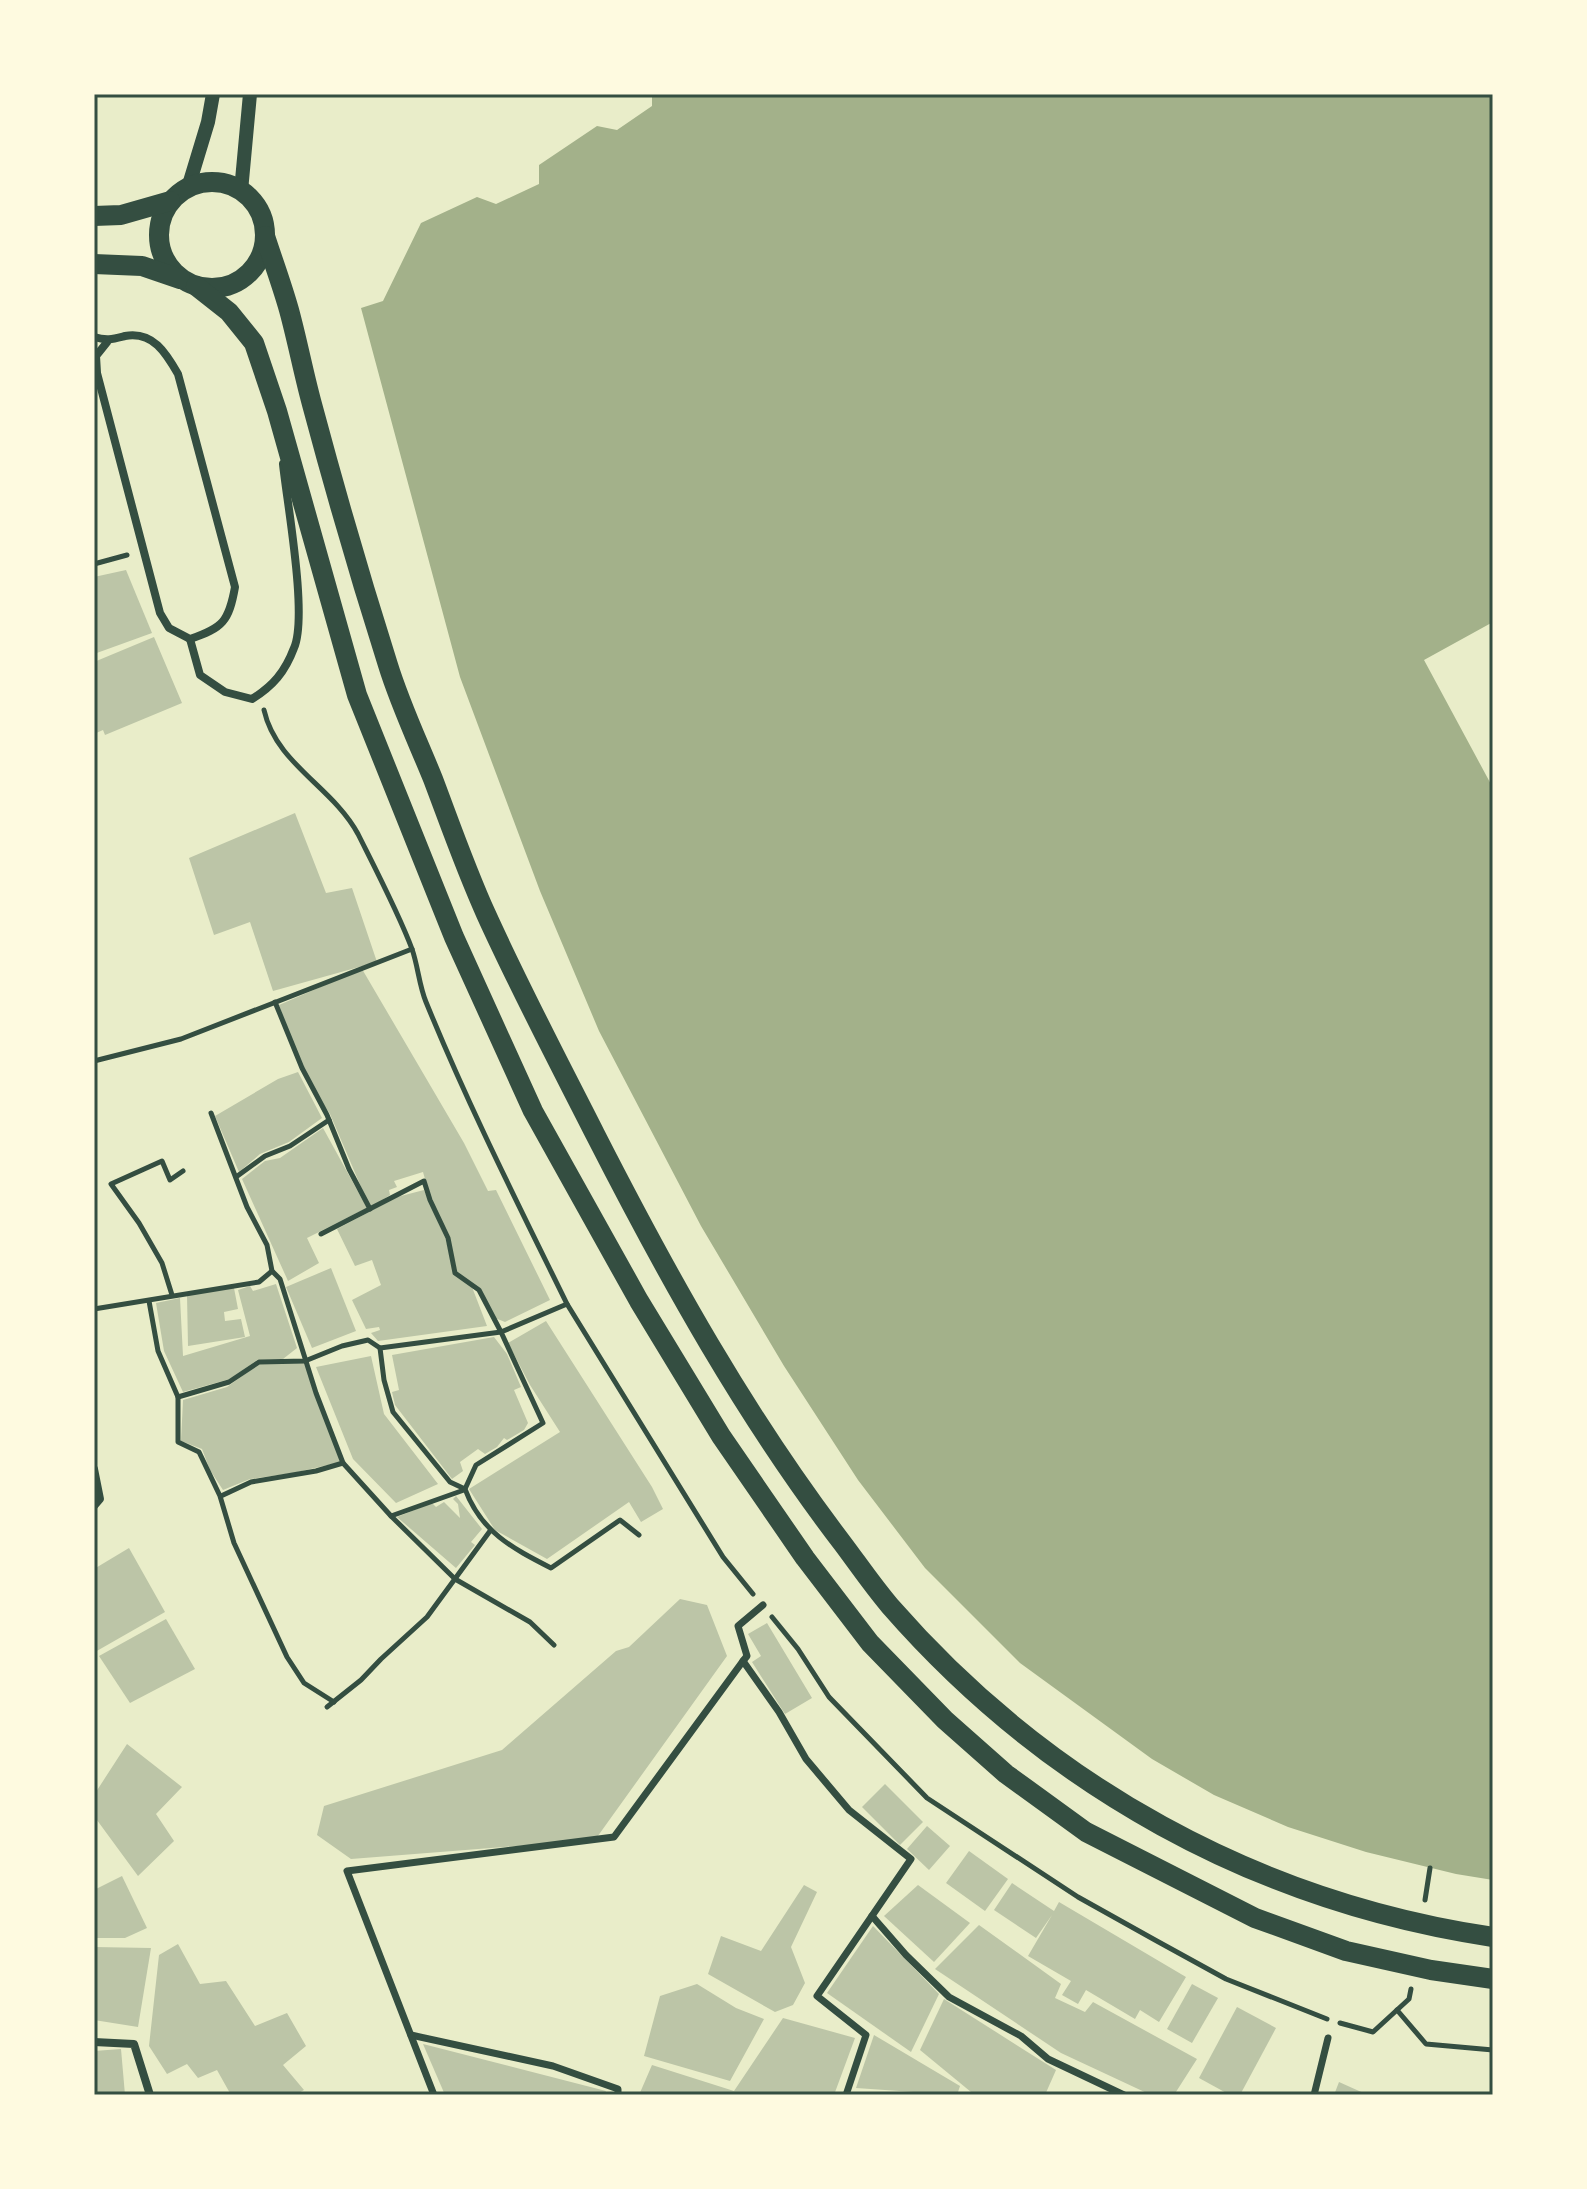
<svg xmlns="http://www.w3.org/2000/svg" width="1587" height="2189" viewBox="0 0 1587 2189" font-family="'Exo 2',sans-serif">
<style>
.water{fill:#a3b18a}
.building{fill:#bcc5a7}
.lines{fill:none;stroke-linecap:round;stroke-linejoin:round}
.path{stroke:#344e41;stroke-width:5}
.pedestrian{stroke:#344e41;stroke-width:7}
.minor{stroke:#344e41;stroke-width:8}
.tertiary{stroke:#344e41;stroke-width:14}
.primary{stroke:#344e41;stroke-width:20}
.neatline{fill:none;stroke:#344e41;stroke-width:3}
</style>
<rect width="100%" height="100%" fill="#e9edc9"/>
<path class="water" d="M652,94H1493V622L1424,660L1493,788V1880L1456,1874L1366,1852L1288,1827L1214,1795L1152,1759L1020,1663L925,1568L858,1480L784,1366L701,1226L599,1031L540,891L460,677L361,308L383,301L421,223L477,197L496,204L539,184V165L597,126L617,130L652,106Z"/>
<g class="building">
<path d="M126,570L152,633L94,654V577Z"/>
<path d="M154,637L182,703L105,735L103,730L94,734V662Z"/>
<path d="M295,813L326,893L352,888L377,962L273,991L250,922L214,935L189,858Z"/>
<path d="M362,969L464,1143L488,1191L496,1190L550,1300L505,1322L495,1318L479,1289L457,1272L449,1237L431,1200L423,1172L394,1181L397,1187L389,1190L390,1195L370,1208L330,1114L317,1095L296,1052L279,1005Z"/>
<path d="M298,1072L322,1118L289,1142L260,1154L239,1172L215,1116L278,1079Z"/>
<path d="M323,1128L367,1208L307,1238L319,1263L288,1281L242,1179L265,1161L280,1158Z"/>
<path d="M424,1190L446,1240L454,1274L472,1287L487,1326L378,1341L371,1333L380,1330L379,1327L366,1329L352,1300L381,1285L372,1260L355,1266L337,1229L397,1197Z"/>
<path d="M331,1268L356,1331L312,1348L286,1287Z"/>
<path d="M276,1284L297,1348L283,1359L257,1360L230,1379L183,1392L164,1351L156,1303L180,1298L183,1356L250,1336L238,1290L250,1286L253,1291Z"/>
<path d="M234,1288L238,1309L224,1312L225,1321L241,1319L245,1337L188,1346L187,1295Z"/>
<path d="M546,1321L652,1487L663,1509L641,1522L629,1502L547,1559L495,1530L469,1489L560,1432L530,1385L508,1343Z"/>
<path d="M494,1337L507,1354L521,1387L514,1390L528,1423L524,1430L507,1440L504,1438L497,1447L485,1454L478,1449L460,1462L463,1471L452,1479L395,1405L392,1392L399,1390L392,1355Z"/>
<path d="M371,1356L384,1414L438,1484L396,1503L353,1459L316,1367Z"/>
<path d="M305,1362L341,1462L293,1473L250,1479L223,1490L210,1470L202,1449L181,1441L183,1400L227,1387L260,1363Z"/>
<path d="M456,1496L482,1529L471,1542L475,1545L456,1568L397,1517L432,1503L436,1507L444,1502L460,1518L458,1504L453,1499Z"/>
<path d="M129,1548L165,1612L95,1652L94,1569Z"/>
<path d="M680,1599L707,1605L727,1656L595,1840L351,1859L317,1835L324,1806L502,1750L616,1651L629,1647Z"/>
<path d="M166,1619L195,1669L130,1703L99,1656Z"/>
<path d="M767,1623L812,1698L785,1714L752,1662L761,1656L748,1634Z"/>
<path d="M127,1744L182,1787L156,1814L174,1841L138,1876L94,1816V1795Z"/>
<path d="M885,1784L923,1822L900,1845L862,1807Z"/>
<path d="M927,1826L950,1846L929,1870L907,1849Z"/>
<path d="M969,1851L1008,1879L985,1911L946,1883Z"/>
<path d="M122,1876L147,1928L125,1938H94V1890Z"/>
<path d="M1012,1883L1054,1911L1059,1902L1186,1977L1159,2022L1140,2010L1135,2019L1086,1990L1078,2004L1062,1995L1071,1981L1028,1956L1052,1915L1036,1938L994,1910Z"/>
<path d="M804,1885L817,1892L791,1947L805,1983L793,2005L775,2012L708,1974L721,1936L761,1951Z"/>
<path d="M918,1885L970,1923L934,1962L884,1916Z"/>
<path d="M979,1925L1061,1984L1055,1998L1085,2012L1093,2002L1197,2059L1174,2095H1151L1061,2053L935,1969Z"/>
<path d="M873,1926L939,1994L911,2052L827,1993Z"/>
<path d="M178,1944L200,1984L226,1981L255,2026L287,2013L306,2046L283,2065L304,2090L295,2095H231L217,2070L198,2078L187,2064L167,2074L149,2046L159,1955Z"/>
<path d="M94,1947L151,1948L138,2027L94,2020Z"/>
<path d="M697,1984L736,2008L764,2019L730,2081L644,2056L660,1996Z"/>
<path d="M1192,1984L1218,1998L1192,2043L1167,2029Z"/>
<path d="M944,1999L1056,2070L1045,2095H1000L971,2092L920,2050Z"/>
<path d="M1237,2007L1276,2028L1240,2095H1230L1199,2078Z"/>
<path d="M783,2018L855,2038L834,2095H639L652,2065L734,2091Z"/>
<path d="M874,2035L960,2086L957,2095L856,2088Z"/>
<path d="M423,2044L606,2091L604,2095H445Z"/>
<path d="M121,2049L125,2095H94V2051Z"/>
<path d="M1339,2082L1368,2095H1334Z"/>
</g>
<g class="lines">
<g class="path">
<path d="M94,564L127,555"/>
<path d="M264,710C276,764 333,787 358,834C375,868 399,914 412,949C418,966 419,985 426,1002C468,1105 518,1204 567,1304"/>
<path d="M275,1002L302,1068L327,1115L349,1169L370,1209"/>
<path d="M94,1061L181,1039L412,949"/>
<path d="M211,1113L247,1207L267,1245L272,1271L280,1279L316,1393L343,1463"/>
<path d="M236,1177L265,1156L290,1146L329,1120"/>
<path d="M321,1234L424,1181L430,1200L448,1238L455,1273L479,1290L501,1332L380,1348L384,1380L393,1412L450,1482L465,1489"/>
<path d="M172,1295L162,1263L139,1223L111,1184L162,1161L170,1180L183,1171"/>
<path d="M149,1301L158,1351L178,1397V1442L199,1452L220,1496L234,1543L287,1657L304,1683L334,1702"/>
<path d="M94,1309L259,1282L272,1271"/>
<path d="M178,1397L229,1382L259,1362L305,1361L342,1346L368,1340L380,1348"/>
<path d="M464,1490L391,1516L455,1579L530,1622L554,1645"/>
<path d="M221,1496L251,1482L316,1471L343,1463L391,1516"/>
<path d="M639,1535L620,1520L551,1568C512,1548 481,1532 465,1489L476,1465L543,1423L501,1332L567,1304L723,1557L753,1594"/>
<path d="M772,1617L798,1649L829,1697L927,1798L1078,1897L1155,1940L1226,1979L1327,2019"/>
<path d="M327,1707L361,1680L381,1659L427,1617L490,1531"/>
<path d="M1425,1900L1430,1868"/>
<path d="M1397,2010L1426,2044L1493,2050"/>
<path d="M1340,2023L1373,2032L1409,1999L1411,1989"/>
</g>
<g class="pedestrian">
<path d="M743,1661L747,1656L738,1626L763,1605"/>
<path d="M872,1916L906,1955L949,1997L1021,2036L1048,2059L1124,2095"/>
<path d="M411,2035L553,2066L618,2089V2095"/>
<path d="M434,2095L347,1871L614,1837L743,1661L779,1712L806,1759L849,1810L911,1859L817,1996L866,2035L846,2095"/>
<path d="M1314,2095L1328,2038"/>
</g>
<g class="minor">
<path d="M94,337C107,341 113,339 125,336C153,331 166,353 178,374L235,587C229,621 223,628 190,639L169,628L160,613L97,373L96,356L108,341"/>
<path d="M190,639L200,675L225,692L252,699C273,686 285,672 294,648C308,616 287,503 283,464"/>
<path d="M94,1469L100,1499L94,1506"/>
<path d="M94,2042L134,2044L150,2095"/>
</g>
<g class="tertiary">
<path d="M188,188L208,122L213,94"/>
<path d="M241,191L250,94"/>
</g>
<g class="primary">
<circle cx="212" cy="235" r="53"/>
<path d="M94,216L121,215L170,201"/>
<path d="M265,236C273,261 282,285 289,310C298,343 304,376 313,408C336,494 361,580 388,665C400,704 418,742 433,779C450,824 466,870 486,914C520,989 558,1061 595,1134C668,1277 745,1416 843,1544C858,1564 873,1586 890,1606C1047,1786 1257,1902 1493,1937"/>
<path d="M94,264L142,266L180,279"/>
<path d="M196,286L229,312L254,343L277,411L357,695L454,937L533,1111L639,1301L721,1436L805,1558L870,1643L945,1720L1006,1774L1086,1832L1255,1918L1346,1951L1431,1970L1493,1979"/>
</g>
</g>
<rect width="1587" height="2189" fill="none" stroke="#fefae0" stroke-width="192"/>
<rect x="96" y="96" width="1395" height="1997" class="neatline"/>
</svg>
